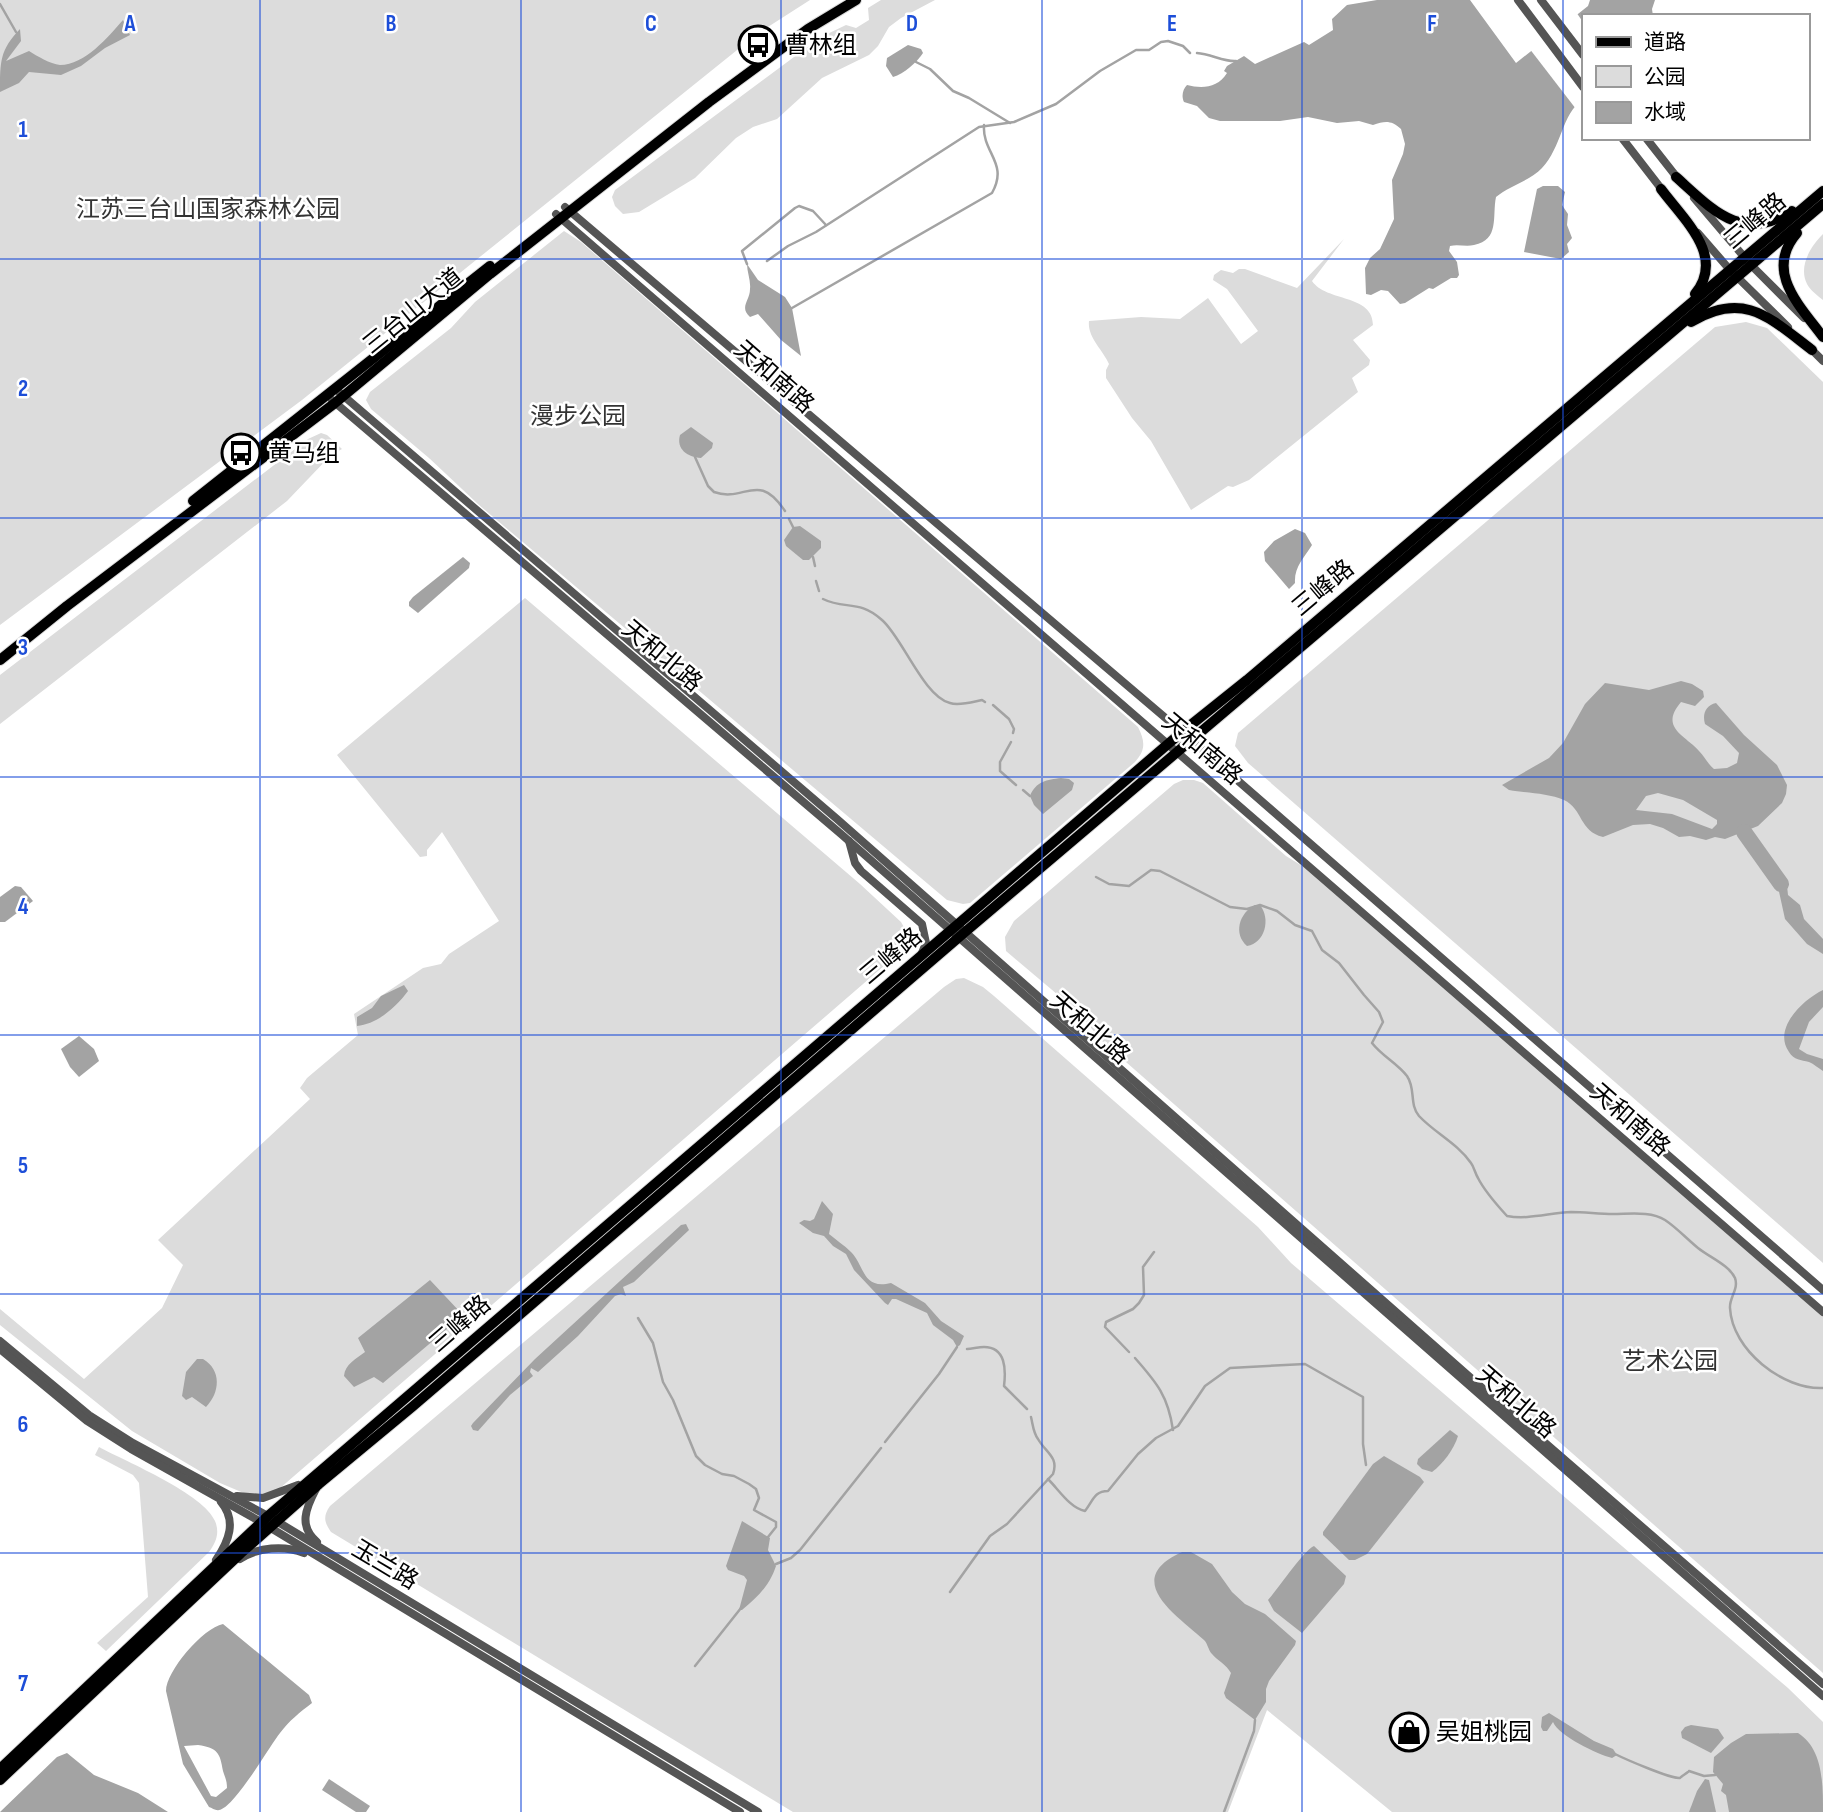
<svg xmlns="http://www.w3.org/2000/svg" width="1823" height="1812" viewBox="0 0 1823 1812" font-family="'Sofia Sans Condensed','Noto Sans SC',sans-serif">
<style>
.green{fill:#dcdcdc}
.water{fill:#a3a3a3;fill-rule:evenodd}
.pier{fill:#fff}
.lines{fill:none;stroke-linecap:round;stroke-linejoin:round}
.stream{stroke:#a3a3a3;stroke-width:2.5}
.river{stroke:#a3a3a3;stroke-width:16}
.major-casing{stroke:#dbdbdb;stroke-width:12}
.minor{stroke:#555;stroke-width:8}
.major{stroke:#000;stroke-width:10}
.grid{fill:none;stroke:#1d4ed8;stroke-width:2;stroke-opacity:0.55}
.labels{text-anchor:middle;dominant-baseline:central;stroke-width:5;stroke-linejoin:round;paint-order:stroke}
.poi-label{font-size:24px;fill:#000;stroke:#fff;text-anchor:start}
.park-label{font-size:24px;fill:#333;stroke:#fff}
.street-label{font-size:24px;fill:#000;stroke:#fff}
.grid-label{font-size:23px;text-anchor:middle;font-weight:bold;fill:#1d4ed8;stroke:#fff;stroke-width:5;stroke-linejoin:round;paint-order:stroke}
</style>
<rect width="100%" height="100%" fill="#fff"/>
<g class="green">
<path d="M0,0H810L757,34L302,400L0,625Z"/>
<path d="M881,0H935L901,18L889,27L878,46L869,55L822,78L777,119L753,127L736,138L695,178L639,212L623,214L615,206L612,197L615,190L821,37L846,25L856,28L869,20L868,8Z"/>
<path d="M564,231L581,242L1138,727C1145,741 1146,750 1135,762L970,903L963,904L947,900L479,505L429,458L371,409L366,400L370,392L451,328L475,302Z"/>
<path d="M1823,234V300C1818,296 1810,290 1807,284C1798,266 1811,246 1823,234Z"/>
<path d="M1344,239L1312,281C1326,302 1373,294 1373,325L1353,340L1370,360L1369,365L1352,378L1358,392L1249,480L1233,487L1228,486L1191,510L1151,441L1132,418L1106,378V370L1109,364C1103,350 1087,337 1089,321L1141,317L1180,319L1208,298L1241,344L1258,331L1227,289L1213,280L1214,275L1221,270L1233,273L1239,269H1245L1297,288Z"/>
<path d="M1746,322L1767,328L1823,382V1263L1248,763L1235,746L1238,733L1715,327Z"/>
<path d="M321,433L327,435L342,449L331,455L287,501L0,724V675L308,439Z"/>
<path d="M525,598L860,884L901,922L905,929L907,946L279,1489L265,1495L246,1494L220,1483L132,1431L0,1325V1309L84,1379L162,1308L183,1265L158,1240L310,1099L300,1088L307,1078L358,1035L354,1014L423,968L441,964L449,954L499,921L442,832L427,850V856L420,857L337,755Z"/>
<path d="M1183,780H1194L1203,783L1286,856L1312,872L1823,1316V1673L1102,1041L1077,1011L1006,951L1005,937L1014,921L1174,784Z"/>
<path d="M964,978L983,987L994,996L1258,1227L1291,1263L1788,1688L1823,1722V1812H1392L1267,1710L1228,1812H793L331,1532C324,1522 323,1516 330,1506L944,987L956,979Z"/>
<path d="M99,1447C127,1462 204,1494 215,1521C220,1533 216,1542 209,1552L106,1651L97,1643L148,1597L139,1483L133,1475L95,1455Z"/>
</g>
<g class="water">
<path d="M1377,0H1470L1516,63L1588,6L1590,0H1655L1652,9L1653,16H1583V99C1561,115 1562,147 1542,168C1530,181 1510,185 1496,197C1492,216 1500,240 1474,245C1466,247 1458,244 1450,246L1449,251L1457,262L1459,275L1457,278H1451L1433,289L1429,288L1405,303L1400,304L1388,291L1381,290L1371,295L1366,294L1365,268L1370,258L1380,249L1394,219L1392,180L1403,154L1405,144L1401,129C1391,120 1385,121 1373,125L1359,121L1337,123L1308,117L1280,121H1220L1209,118L1197,106L1184,102C1181,96 1183,89 1187,85C1202,89 1218,88 1227,73L1224,71L1227,66L1244,56L1255,64L1304,42L1309,45L1333,30L1332,19L1347,5Z"/>
<path d="M123,20L130,35L105,48L81,66L61,75L29,72L19,83L0,92C0,61 0,50 20,29L21,41L6,61L29,51C37,56 50,64 60,65C85,65 108,37 123,20Z"/>
<path d="M908,45L921,49L923,53C917,62 904,74 893,77L886,66L887,58Z"/>
<path d="M1543,186H1558L1565,192L1562,205L1568,214L1567,225L1572,238L1567,244L1569,252L1561,259L1524,252L1537,189Z"/>
<path d="M747,264L758,280L785,297L792,308L801,356L781,340L758,314L750,317C739,307 750,301 750,289C751,281 747,272 747,264Z"/>
<path d="M691,427L713,443L712,448L701,458C687,457 676,449 680,435Z"/>
<path d="M800,526L821,541V548L809,560H803L786,546L784,540L793,527Z"/>
<path d="M1295,529L1305,533L1312,545C1304,558 1294,567 1295,583L1289,589L1265,561L1264,552L1274,541Z"/>
<path d="M463,557L470,563L469,568L418,613L409,606V602L413,597Z"/>
<path d="M1681,681L1692,684L1703,691L1704,697L1695,706L1681,702C1659,728 1685,735 1699,751C1705,757 1707,763 1714,769L1727,768L1737,763L1739,753L1723,736L1705,724C1702,714 1706,705 1716,703L1744,735L1777,765L1787,785L1786,794L1782,803L1758,826L1725,839L1715,837L1706,840L1690,836L1679,837L1663,828L1650,824L1633,825L1603,837C1579,831 1583,809 1564,800C1548,793 1526,793 1509,790L1502,785L1549,758L1563,743L1585,704L1605,683L1649,690ZM1658,793L1683,800L1717,820V824L1712,829L1672,814L1636,810L1646,796Z"/>
<path d="M1061,778L1069,779L1074,783L1072,790L1043,814L1034,805L1030,796C1036,781 1047,780 1061,778Z"/>
<path d="M1783,882L1787,886L1788,895L1800,905L1804,919L1823,939V954L1807,944L1785,919L1778,887Z"/>
<path d="M15,886L21,887L33,901L5,922H0V897Z"/>
<path d="M1255,905H1260C1271,919 1265,943 1247,946C1233,934 1239,913 1255,905Z"/>
<path d="M404,985L408,991C397,1006 378,1024 357,1026V1017L372,1008L381,996Z"/>
<path d="M1823,990V1007L1809,1022L1799,1049L1807,1054L1823,1059V1071C1818,1068 1814,1064 1809,1062C1801,1060 1794,1060 1789,1052C1772,1028 1804,999 1823,990Z"/>
<path d="M79,1036L94,1049L99,1061L79,1077L70,1067L61,1049Z"/>
<path d="M822,1201L833,1214L829,1234C836,1240 844,1245 851,1252C865,1266 862,1290 891,1283L925,1303L941,1321L964,1336L960,1345L957,1347L953,1340L933,1325L927,1313L896,1299H892L888,1305L885,1303L854,1270L846,1254L833,1246L824,1236L813,1233L799,1223L804,1220L810,1221L814,1219Z"/>
<path d="M686,1224L689,1230L634,1282L623,1287L626,1296L621,1294L615,1296L578,1336L538,1372L531,1368L530,1372L533,1376L510,1395L478,1431L473,1430L471,1426L473,1423L535,1359L681,1225Z"/>
<path d="M430,1280L461,1313L460,1318L383,1383L374,1377L354,1387L344,1376C345,1364 356,1359 365,1352L358,1338Z"/>
<path d="M197,1359H203C222,1370 220,1393 206,1407L192,1397L186,1400L182,1396L186,1372Z"/>
<path d="M1450,1430L1458,1436C1454,1449 1443,1464 1432,1472L1422,1469L1417,1464L1418,1459Z"/>
<path d="M1384,1456L1420,1477L1424,1482L1367,1554L1355,1560H1349L1323,1535V1532L1373,1464Z"/>
<path d="M742,1521L770,1538L768,1550L776,1566C769,1587 757,1597 742,1610H739L747,1580L744,1576L728,1570L726,1566Z"/>
<path d="M1314,1546L1346,1576L1344,1584L1302,1633L1274,1611L1268,1600C1278,1589 1304,1550 1314,1546Z"/>
<path d="M1182,1552H1191L1212,1564L1232,1592L1245,1604L1265,1614L1296,1641L1295,1645L1269,1681L1266,1689V1702L1255,1720L1226,1698L1224,1693L1231,1673C1226,1664 1218,1661 1212,1654C1208,1650 1208,1644 1204,1640C1178,1616 1120,1580 1182,1552Z"/>
<path d="M223,1624L309,1695L312,1703C300,1712 289,1721 280,1733C269,1747 234,1808 219,1810C216,1811 212,1808 209,1807L183,1764L166,1691C166,1671 203,1628 223,1624ZM198,1745C218,1748 220,1753 223,1771C225,1777 227,1781 227,1788L216,1797L211,1796L184,1746Z"/>
<path d="M1549,1713L1594,1741L1613,1749L1617,1755L1612,1758C1597,1754 1559,1736 1553,1722L1547,1731H1543L1541,1727L1542,1717Z"/>
<path d="M1691,1725L1718,1729L1724,1738L1711,1753L1682,1738L1681,1732L1685,1727Z"/>
<path d="M1798,1733C1823,1749 1823,1783 1823,1812H1729L1726,1795L1721,1791L1723,1784L1713,1772L1714,1757L1731,1743L1746,1734Z"/>
<path d="M67,1753L94,1775L138,1793L168,1812H0L57,1757Z"/>
<path d="M329,1779L370,1806L366,1812H356L322,1790Z"/>
<path d="M1705,1779L1709,1780L1716,1812H1689L1697,1791Z"/>
</g>
<path class="pier" d="M1576,12L1583,22V103L1576,109L1529,48Z"/>
<g class="lines">
<g class="stream">
<path d="M0,4L16,32"/>
<path d="M1197,53C1211,54 1224,62 1236,61"/>
<path d="M916,62L930,69L953,91L969,98L1010,123"/>
<path d="M767,261L788,246L816,232L979,127L1014,122L1056,104L1100,71L1136,50H1149L1161,42L1168,41L1183,46L1190,53"/>
<path d="M747,264L742,251L795,208L799,206L813,211L826,225"/>
<path d="M792,308L992,193C1009,163 982,153 984,125"/>
<path d="M695,457L708,486L714,492C745,503 758,470 785,511"/>
<path d="M789,519L793,527"/>
<path d="M813,557L815,566"/>
<path d="M816,581L819,591"/>
<path d="M823,599C845,610 859,599 882,620C902,637 924,697 950,703C959,706 972,702 982,700L985,702"/>
<path d="M993,705L1009,719L1014,729L1013,733"/>
<path d="M1011,742L1000,762V771L1016,785"/>
<path d="M1023,790L1030,796"/>
<path d="M1096,877L1109,884L1129,886L1151,870L1160,871L1230,907L1247,909L1260,905L1277,911L1295,925L1312,931L1322,950L1339,963L1364,995L1379,1012L1383,1022L1372,1043C1382,1056 1397,1063 1407,1076C1416,1089 1409,1104 1419,1116C1435,1133 1458,1144 1471,1163C1474,1167 1475,1173 1478,1178C1485,1192 1497,1205 1507,1216C1528,1220 1549,1213 1571,1212C1585,1212 1599,1214 1613,1214C1630,1214 1651,1211 1665,1220C1677,1228 1687,1239 1698,1248C1709,1257 1729,1265 1735,1278C1739,1289 1729,1298 1730,1308C1732,1350 1783,1390 1823,1388"/>
<path d="M638,1318L653,1343L663,1382L673,1400L696,1456L705,1465L722,1474L734,1476L749,1484L756,1489L759,1498L754,1510L776,1522V1527L768,1537"/>
<path d="M967,1349C972,1349 978,1347 984,1347C1006,1347 1006,1370 1004,1386L1027,1409"/>
<path d="M1129,1352L1105,1327L1106,1322L1133,1309L1139,1303L1144,1295L1143,1267L1154,1252"/>
<path d="M1135,1358C1157,1383 1168,1396 1173,1430"/>
<path d="M885,1442L939,1374L957,1347"/>
<path d="M1048,1479C1059,1490 1070,1508 1085,1511C1093,1501 1094,1491 1108,1491L1138,1454L1156,1438L1178,1426L1205,1386L1230,1368L1305,1364L1363,1397V1444L1366,1465"/>
<path d="M776,1564L791,1558L800,1550L881,1448"/>
<path d="M950,1592L990,1536L1007,1524L1053,1474C1059,1457 1046,1453 1038,1439C1033,1432 1033,1425 1031,1417"/>
<path d="M695,1666L741,1608"/>
<path d="M1615,1754C1625,1759 1671,1779 1680,1778C1680,1777 1689,1772 1689,1771L1704,1776L1715,1775"/>
<path d="M1224,1812L1254,1731L1255,1720"/>
</g>
<path class="river" d="M1744,832L1781,884"/>
<defs>
<g id="major">
<path d="M1676,177C1713,210 1741,243 1792,211"/>
<path d="M1661,189C1684,220 1726,256 1695,294"/>
<path d="M1797,233C1764,271 1799,305 1823,337"/>
<path d="M1691,322C1744,290 1770,318 1812,350"/>
<path d="M193,501L490,266"/>
<path d="M0,660L67,606L335,403L490,274L709,102L808,29L856,0"/>
<path d="M0,1769L268,1516L1182,732L1247,680L1823,191"/>
<path d="M0,1780L241,1553L319,1484L412,1407L965,932L1823,204"/>
</g>
</defs>
<use href="#major" class="major-casing"/>
<g class="minor">
<path d="M1518,0L1583,87"/>
<path d="M1541,0L1583,55"/>
<path d="M1622,138L1663,191"/>
<path d="M1646,138L1679,180"/>
<path d="M1694,198L1751,265L1804,318"/>
<path d="M565,207L1182,732L1823,1290"/>
<path d="M556,214L1823,1312"/>
<path d="M1698,233L1730,270L1788,327"/>
<path d="M1808,346L1823,361"/>
<path d="M339,392L837,819L1497,1401L1823,1684"/>
<path d="M332,400L841,834L1823,1696"/>
<path d="M849,841L855,863L861,871L922,924L926,943L922,953"/>
<path d="M0,1341L89,1415L133,1443L268,1516L758,1812"/>
<path d="M0,1349L87,1421L131,1449L261,1522L740,1812"/>
<path d="M316,1489C306,1508 298,1526 317,1542"/>
<path d="M237,1496L263,1498L298,1485"/>
<path d="M240,1559C258,1547 284,1545 304,1553"/>
<path d="M216,1560C229,1541 237,1521 221,1502"/>
</g>
<use href="#major" class="major"/>
</g>
<path class="grid" d="M260,0V1812M521,0V1812M781,0V1812M1042,0V1812M1302,0V1812M1563,0V1812M0,259H1823M0,518H1823M0,777H1823M0,1035H1823M0,1294H1823M0,1553H1823"/>
<defs>
<symbol id="bus-ring" viewBox="-11 -11 22 22"><circle r="9.5" fill="#fff" stroke="#000" stroke-width="1.5"/><path d="M-5-6H5V4H4V6H2V4H-2V6H-4V4H-5ZM-3.5-4V0h7V-4ZM-3.5 1.2v1.5H-2V1.2ZM2 1.2v1.5H3.5V1.2Z" fill="#000"/></symbol>
<symbol id="shop-ring" viewBox="-11 -11 22 22"><circle r="9.5" fill="#fff" stroke="#000" stroke-width="1.5"/><path d="M-5-2.5h2.3a2.7 3.5 0 0 1 5.4 0H5L5.5 6h-11ZM-1.5-2.5h3a1.5 2.3 0 0 0-3 0Z" fill="#000"/></symbol>
</defs>
<g fill-rule="evenodd">
<use href="#bus-ring" x="736" y="23" width="44" height="44"/>
<use href="#bus-ring" x="219" y="431" width="44" height="44"/>
<use href="#shop-ring" x="1387" y="1710" width="44" height="44"/>
</g>
<g class="labels">
<g class="poi-label">
<text x="785" y="45">曹林组</text>
<text x="268" y="453">黄马组</text>
<text x="1436" y="1732">吴姐桃园</text>
</g>
<g class="park-label">
<text x="208" y="209">江苏三台山国家森林公园</text>
<text x="578" y="416">漫步公园</text>
<text x="1670" y="1361">艺术公园</text>
</g>
<g class="street-label">
<text transform="translate(1755 221) rotate(-40)">三峰路</text>
<text transform="translate(413 311) rotate(-39)">三台山大道</text>
<text transform="translate(774 377) rotate(41)">天和南路</text>
<text transform="translate(1323 588) rotate(-40)">三峰路</text>
<text transform="translate(662 656) rotate(40)">天和北路</text>
<text transform="translate(1202 749) rotate(40)">天和南路</text>
<text transform="translate(891 956) rotate(-40)">三峰路</text>
<text transform="translate(1090 1028) rotate(41)">天和北路</text>
<text transform="translate(1630 1120) rotate(41)">天和南路</text>
<text transform="translate(460 1324) rotate(-41)">三峰路</text>
<text transform="translate(1516 1402) rotate(41)">天和北路</text>
<text transform="translate(385 1565) rotate(31)">玉兰路</text>
</g>
</g>
<g class="grid-label">
<text x="130" y="31">A</text>
<text x="391" y="31">B</text>
<text x="651" y="31">C</text>
<text x="912" y="31">D</text>
<text x="1172" y="31">E</text>
<text x="1432" y="31">F</text>
<text x="23" y="137">1</text>
<text x="23" y="396">2</text>
<text x="23" y="655">3</text>
<text x="23" y="914">4</text>
<text x="23" y="1173">5</text>
<text x="23" y="1432">6</text>
<text x="23" y="1691">7</text>
</g>
<rect x="1582" y="14" width="228" height="126" fill="#ffffff" stroke="#999999" stroke-width="2"/>
<rect x="1596" y="37" width="35" height="10" fill="#000000" stroke="#999999" stroke-width="2"/>
<text x="1644" y="49" font-size="21" fill="#000000">道路</text>
<rect x="1596" y="66" width="35" height="21" fill="#dcdcdc" stroke="#999999" stroke-width="2"/>
<text x="1644" y="84" font-size="21" fill="#000000">公园</text>
<rect x="1596" y="102" width="35" height="21" fill="#a3a3a3" stroke="#999999" stroke-width="2"/>
<text x="1644" y="119" font-size="21" fill="#000000">水域</text>
</svg>
